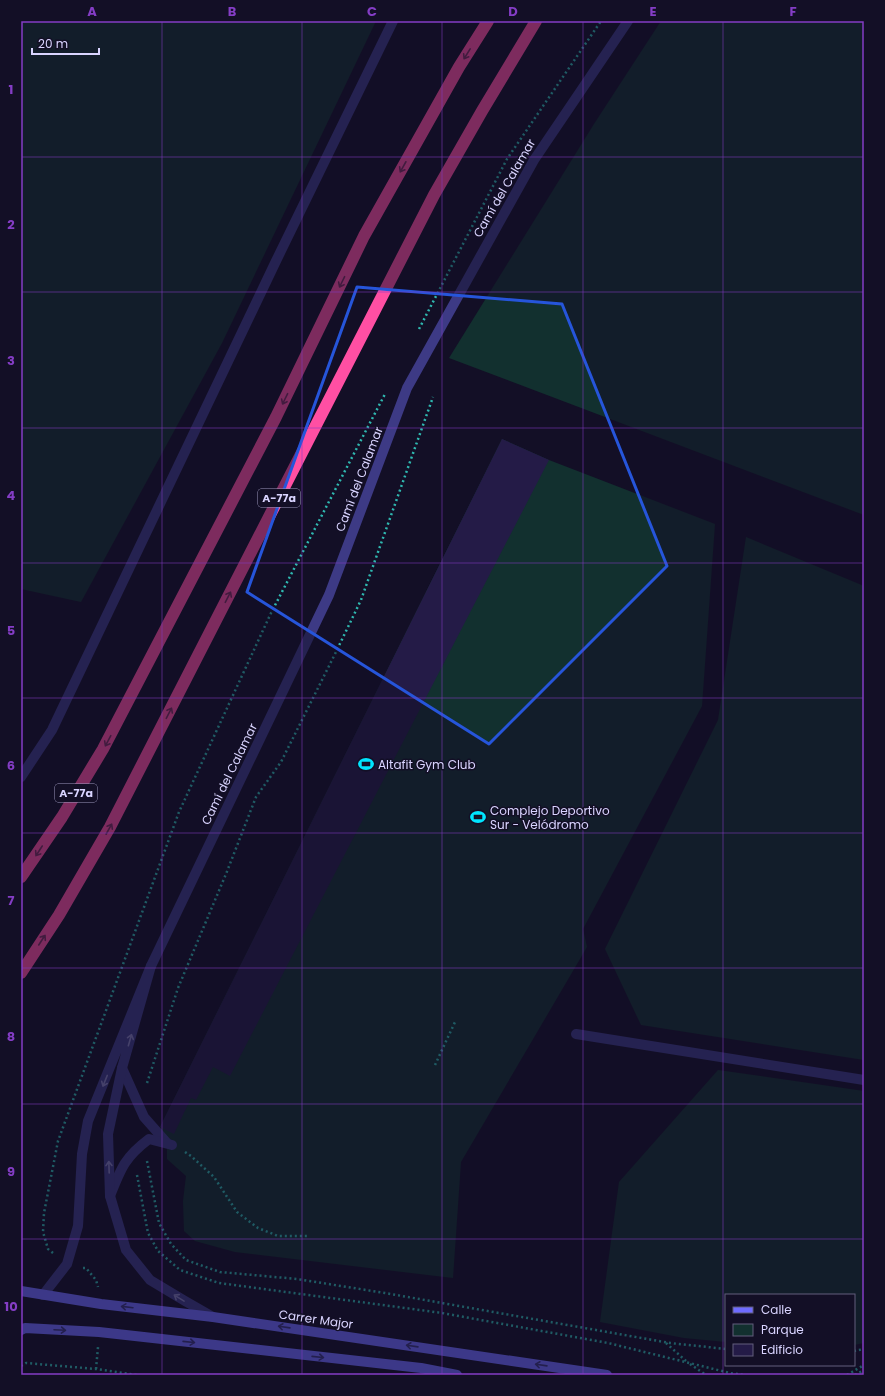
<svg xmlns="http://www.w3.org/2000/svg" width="885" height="1396" viewBox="0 0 885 1396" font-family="Poppins,sans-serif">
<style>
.green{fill:#12302f}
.building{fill:#241b47}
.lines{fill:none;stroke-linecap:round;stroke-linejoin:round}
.path{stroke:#2fb8b0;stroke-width:2.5;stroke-dasharray:2 3;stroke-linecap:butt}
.lane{stroke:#3d3a85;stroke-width:10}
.street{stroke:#3d3a85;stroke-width:10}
.secondary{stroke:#6f6bff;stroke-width:10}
.highway{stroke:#ff4fa3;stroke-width:12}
.oneway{stroke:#7d2c5e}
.oneway2{stroke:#837fbc}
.oneway3{stroke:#38347d}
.marked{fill:none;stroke:#2655da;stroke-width:3;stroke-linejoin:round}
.grid{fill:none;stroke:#843dc5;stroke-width:1;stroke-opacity:0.55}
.labels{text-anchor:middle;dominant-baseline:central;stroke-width:3;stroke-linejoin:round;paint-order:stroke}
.shield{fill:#130f26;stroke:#9e99be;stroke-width:1}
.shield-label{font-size:11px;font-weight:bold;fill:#d9d4ff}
.street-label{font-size:12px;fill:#d9d4ff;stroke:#130f26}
.poi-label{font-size:12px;fill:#d9d4ff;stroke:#130f26;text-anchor:start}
.neatline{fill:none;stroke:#843dc5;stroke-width:1.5}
.grid-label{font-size:13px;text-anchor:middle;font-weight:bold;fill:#843dc5}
</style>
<rect width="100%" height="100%" fill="#130f26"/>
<g class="green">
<path d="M21,21H376L222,343L81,602L21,589Z"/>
<path d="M661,21H864V515L449,358L594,124Z"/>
<path d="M502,439L549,460L715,524L702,706L583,929L587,947L461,1162L453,1278L235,1252L195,1241L184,1231L183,1201L186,1176L167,1159V1143L160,1127Z"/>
<path d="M746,537L864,586V1060L641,1025L605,949L718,720Z"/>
<path d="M718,1070L864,1091V1343L854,1345V1295H726V1342L684,1338L600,1322L619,1182Z"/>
</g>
<path class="building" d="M502,439L549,460L230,1076L213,1067L196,1100L191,1098L174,1134L160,1127Z"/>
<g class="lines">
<g class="path">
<path d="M419,329L507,159L601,21"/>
<path d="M435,1065L455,1022"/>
<path d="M147,1083L178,988L226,874L256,797L281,762L334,656L361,600L433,397"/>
<path d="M185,1152L191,1156L214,1177L237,1212L258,1228L278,1236H307"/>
<path d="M147,1161L159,1223L171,1244L186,1260L220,1272L297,1279L385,1293L670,1343L726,1349"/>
<path d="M137,1175L148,1233L158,1251L180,1270L219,1283L442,1313L608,1343L730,1373L744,1375"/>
<path d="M53,1253L48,1249L43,1232L44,1213L58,1141L179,812L271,613L385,394"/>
<path d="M83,1268H86L96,1280L98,1287"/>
<path d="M666,1343L686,1361"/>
<path d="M854,1351L864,1349"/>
<path d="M690,1364L706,1375"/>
<path d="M21,1366L26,1363L96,1369L137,1375"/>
<path d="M96,1369L98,1347"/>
<path d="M847,1375L864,1365"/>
<path d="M855,1375L864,1370"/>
</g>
<g class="lane">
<path d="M576,1034L864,1080"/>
<path d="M122,1068L144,1117L167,1143"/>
<path d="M110,1196C121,1168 125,1157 149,1139L172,1145"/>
</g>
<g class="street">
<path d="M21,777L52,730L276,261L393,21"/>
<path d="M151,966L329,595L407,388L534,160L628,21"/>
<path d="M43,1295L67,1264L78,1226L82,1154L88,1121L151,966L122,1068L108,1134L110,1196L126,1250L150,1280L185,1301L213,1317"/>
</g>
<g class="secondary">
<path d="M21,1291L101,1304L213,1317L607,1375"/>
<path d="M21,1330L25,1328L99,1332L421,1368L457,1375"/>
</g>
<g class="highway">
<path d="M21,877L62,817L103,749L276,417L364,236L459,67L488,21"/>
<path d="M21,973L59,915L110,827L434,195L482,111L536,21"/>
</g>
</g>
<defs><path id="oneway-shaft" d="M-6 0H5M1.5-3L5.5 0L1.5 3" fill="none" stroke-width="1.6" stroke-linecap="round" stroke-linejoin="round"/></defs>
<g class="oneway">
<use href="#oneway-shaft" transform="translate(467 54) rotate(122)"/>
<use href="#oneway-shaft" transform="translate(403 167) rotate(119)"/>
<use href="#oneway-shaft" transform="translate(342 282) rotate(116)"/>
<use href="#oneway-shaft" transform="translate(285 399) rotate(116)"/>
<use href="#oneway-shaft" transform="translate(228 597) rotate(-63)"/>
<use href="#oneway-shaft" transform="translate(169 713) rotate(-63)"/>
<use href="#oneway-shaft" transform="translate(108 741) rotate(118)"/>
<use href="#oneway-shaft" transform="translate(109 829) rotate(-61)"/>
<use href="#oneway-shaft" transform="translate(39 851) rotate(123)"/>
<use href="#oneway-shaft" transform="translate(42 940) rotate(-57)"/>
</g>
<g class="oneway2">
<use href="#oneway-shaft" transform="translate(130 1040) rotate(-74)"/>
<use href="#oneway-shaft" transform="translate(105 1081) rotate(112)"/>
<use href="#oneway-shaft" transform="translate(109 1167) rotate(-92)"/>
<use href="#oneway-shaft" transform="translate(179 1298) rotate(-148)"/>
</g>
<g class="oneway3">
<use href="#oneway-shaft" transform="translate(127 1307) rotate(-173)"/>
<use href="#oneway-shaft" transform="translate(284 1327) rotate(-172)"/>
<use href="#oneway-shaft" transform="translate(60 1330) rotate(3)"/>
<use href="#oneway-shaft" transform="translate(189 1342) rotate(6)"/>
<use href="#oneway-shaft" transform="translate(412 1346) rotate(-172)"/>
<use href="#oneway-shaft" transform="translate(318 1357) rotate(6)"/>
<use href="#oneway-shaft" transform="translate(541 1365) rotate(-172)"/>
</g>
<path d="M0 0H885V1396H0ZM357,287L562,304L667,566L489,744L247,592Z" fill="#130f26" fill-opacity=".55" fill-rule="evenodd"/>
<path class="marked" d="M357,287L562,304L667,566L489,744L247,592Z"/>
<path class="grid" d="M162,21V1375M302,21V1375M442,21V1375M583,21V1375M723,21V1375M21,157H864M21,292H864M21,428H864M21,563H864M21,698H864M21,833H864M21,968H864M21,1104H864M21,1239H864"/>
<defs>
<symbol id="stadium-bare" viewBox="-9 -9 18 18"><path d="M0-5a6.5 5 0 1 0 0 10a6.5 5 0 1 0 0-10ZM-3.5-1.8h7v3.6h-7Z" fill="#00e5ff" stroke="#130f26" stroke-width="2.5" paint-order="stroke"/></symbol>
</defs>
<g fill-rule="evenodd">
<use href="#stadium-bare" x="355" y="753" width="22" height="22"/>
<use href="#stadium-bare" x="467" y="806" width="22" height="22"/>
</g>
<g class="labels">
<g class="shield">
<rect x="258" y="489" width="42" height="18" rx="3"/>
<rect x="55" y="784" width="42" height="18" rx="3"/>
</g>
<g class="shield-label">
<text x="279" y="498">A-77a</text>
<text x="76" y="793">A-77a</text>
</g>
<g class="street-label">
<text transform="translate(504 188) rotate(-60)">Camí del Calamar</text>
<text transform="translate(359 479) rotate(-69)">Camí del Calamar</text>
<text transform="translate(229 774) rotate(-64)">Camí del Calamar</text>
<text transform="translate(316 1319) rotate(8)">Carrer Major</text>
</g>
<g class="poi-label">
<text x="378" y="764">Altafit Gym Club</text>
<text x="490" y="810">Complejo Deportivo<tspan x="490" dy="14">Sur - Velódromo</tspan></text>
</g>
</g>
<rect width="885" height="1396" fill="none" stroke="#130f26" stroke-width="44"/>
<rect x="725" y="1294" width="130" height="72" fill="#130f26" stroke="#625e7d"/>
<rect x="733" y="1307" width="20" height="6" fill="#6f6bff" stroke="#625e7d"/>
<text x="761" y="1314" font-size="12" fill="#d9d4ff">Calle</text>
<rect x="733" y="1324" width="20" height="12" fill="#12302f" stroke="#625e7d"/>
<text x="761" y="1334" font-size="12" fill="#d9d4ff">Parque</text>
<rect x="733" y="1344" width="20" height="12" fill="#241b47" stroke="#625e7d"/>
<text x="761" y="1354" font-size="12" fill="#d9d4ff">Edificio</text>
<path d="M32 48v6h67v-6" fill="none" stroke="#d9d4ff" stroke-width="2"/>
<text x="38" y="48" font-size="12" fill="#d9d4ff" stroke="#130f26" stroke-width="3" paint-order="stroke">20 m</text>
<rect x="22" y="22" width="841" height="1352" class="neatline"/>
<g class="grid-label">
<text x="92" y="16">A</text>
<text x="232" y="16">B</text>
<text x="372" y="16">C</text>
<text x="513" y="16">D</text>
<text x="653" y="16">E</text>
<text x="793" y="16">F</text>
<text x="11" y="94">1</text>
<text x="11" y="229">2</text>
<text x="11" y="365">3</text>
<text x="11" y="500">4</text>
<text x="11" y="635">5</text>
<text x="11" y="770">6</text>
<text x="11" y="905">7</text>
<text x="11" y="1041">8</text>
<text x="11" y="1176">9</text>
<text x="11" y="1311">10</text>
</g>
</svg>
